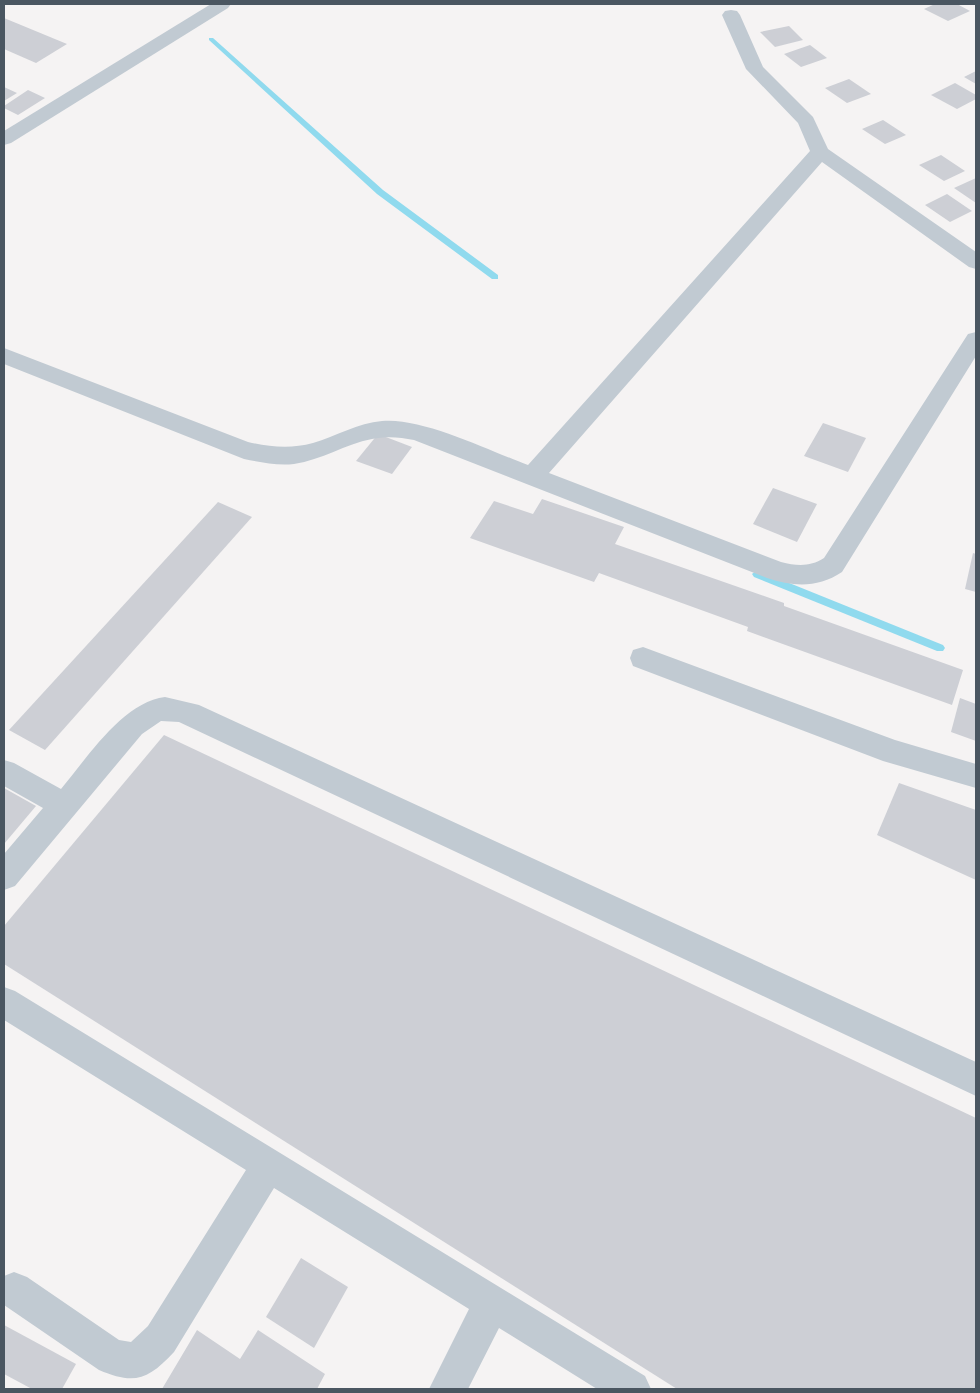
<svg xmlns="http://www.w3.org/2000/svg" width="980" height="1393" viewBox="0 0 980 1393" font-family="'Source Sans 3',sans-serif">
<style>
.lines{fill:none;stroke-linecap:round;stroke-linejoin:round}
.stream{fill:#90daee;fill-rule:evenodd}
.building{fill:#cdcfd5}
.minor{fill:#c1cad2;fill-rule:evenodd}
</style>
<rect width="100%" height="100%" fill="#f5f3f3"/>
<g class="lines">
<g class="stream">
<path d="M209,38H213L383,190L498,275V279H492L377,194L209,40Z"/>
<path d="M757,570L943,645L945,648L943,651H937L754,577L752,574Z"/>
</g>
</g>
<g class="building">
<path d="M935,4H957L970,11L948,21L924,9Z"/>
<path d="M4,18L67,44L36,63L4,49Z"/>
<path d="M789,26L803,40L775,47L760,32Z"/>
<path d="M810,45L827,58L801,67L784,54Z"/>
<path d="M976,71V84L964,77Z"/>
<path d="M849,79L871,94L847,103L825,88Z"/>
<path d="M955,83L976,95V99L957,109L931,95Z"/>
<path d="M4,87L17,93L4,101Z"/>
<path d="M28,90L45,98L18,115L4,108V106Z"/>
<path d="M883,120L906,135L885,144L862,129Z"/>
<path d="M941,155L965,171L944,181L919,165Z"/>
<path d="M976,178V203L954,188Z"/>
<path d="M947,194L972,211L950,222L925,205Z"/>
<path d="M823,423L866,438L848,472L804,456Z"/>
<path d="M378,434L412,447L392,474L356,461Z"/>
<path d="M773,488L817,504L797,542L753,524Z"/>
<path d="M542,499L624,527L615,544L784,603V606L963,670L952,705L747,631L748,627L599,573L594,582L470,538L494,501L533,514Z"/>
<path d="M218,502L252,517L45,750L9,730Z"/>
<path d="M973,553L976,554V592L965,589Z"/>
<path d="M960,698L976,704V741L951,732Z"/>
<path d="M164,735L976,1118V1389H677L4,964V926Z"/>
<path d="M899,783L976,810V880L877,835Z"/>
<path d="M4,788L36,806L4,844Z"/>
<path d="M301,1258L348,1287L314,1348L266,1317Z"/>
<path d="M4,1325L76,1364L62,1389H32L4,1374Z"/>
<path d="M197,1330L240,1359L258,1330L325,1374L317,1389H162Z"/>
</g>
<g class="lines">
<g class="minor">
<path d="M211,4H231L228,8L11,143L4,145V131Z"/>
<path d="M731,10L737,11L740,15L763,67L813,117L828,149L976,252V269L969,267L822,162L549,473L781,562C797,566 810,567 824,558L968,334L976,332V356L842,572C818,588 794,587 767,578L414,440C400,437 386,436 372,439C345,444 322,460 294,464C277,466 260,462 244,459L4,364V348L248,442C270,447 291,449 313,443C336,436 358,423 382,421C422,417 490,451 528,465L810,151L798,123L746,69L722,15L725,11Z"/>
<path d="M643,647L895,740L976,764V788L883,761L633,666L630,658L633,650Z"/>
<path d="M165,697L199,705L976,1062V1096L179,722L161,721L142,734L15,886L4,890V854L43,808L4,786V760L14,763L61,789C87,758 123,702 165,697Z"/>
<path d="M4,987L15,991L645,1376L651,1389H597L499,1328L468,1389H429L469,1309L274,1188L174,1352C148,1380 134,1385 99,1370L4,1305V1276L14,1272L27,1277L119,1340L131,1342L148,1326L246,1170L4,1020Z"/>
</g>
</g>
<rect width="980" height="1393" fill="none" stroke="#4a5661" stroke-width="10"/>
</svg>
